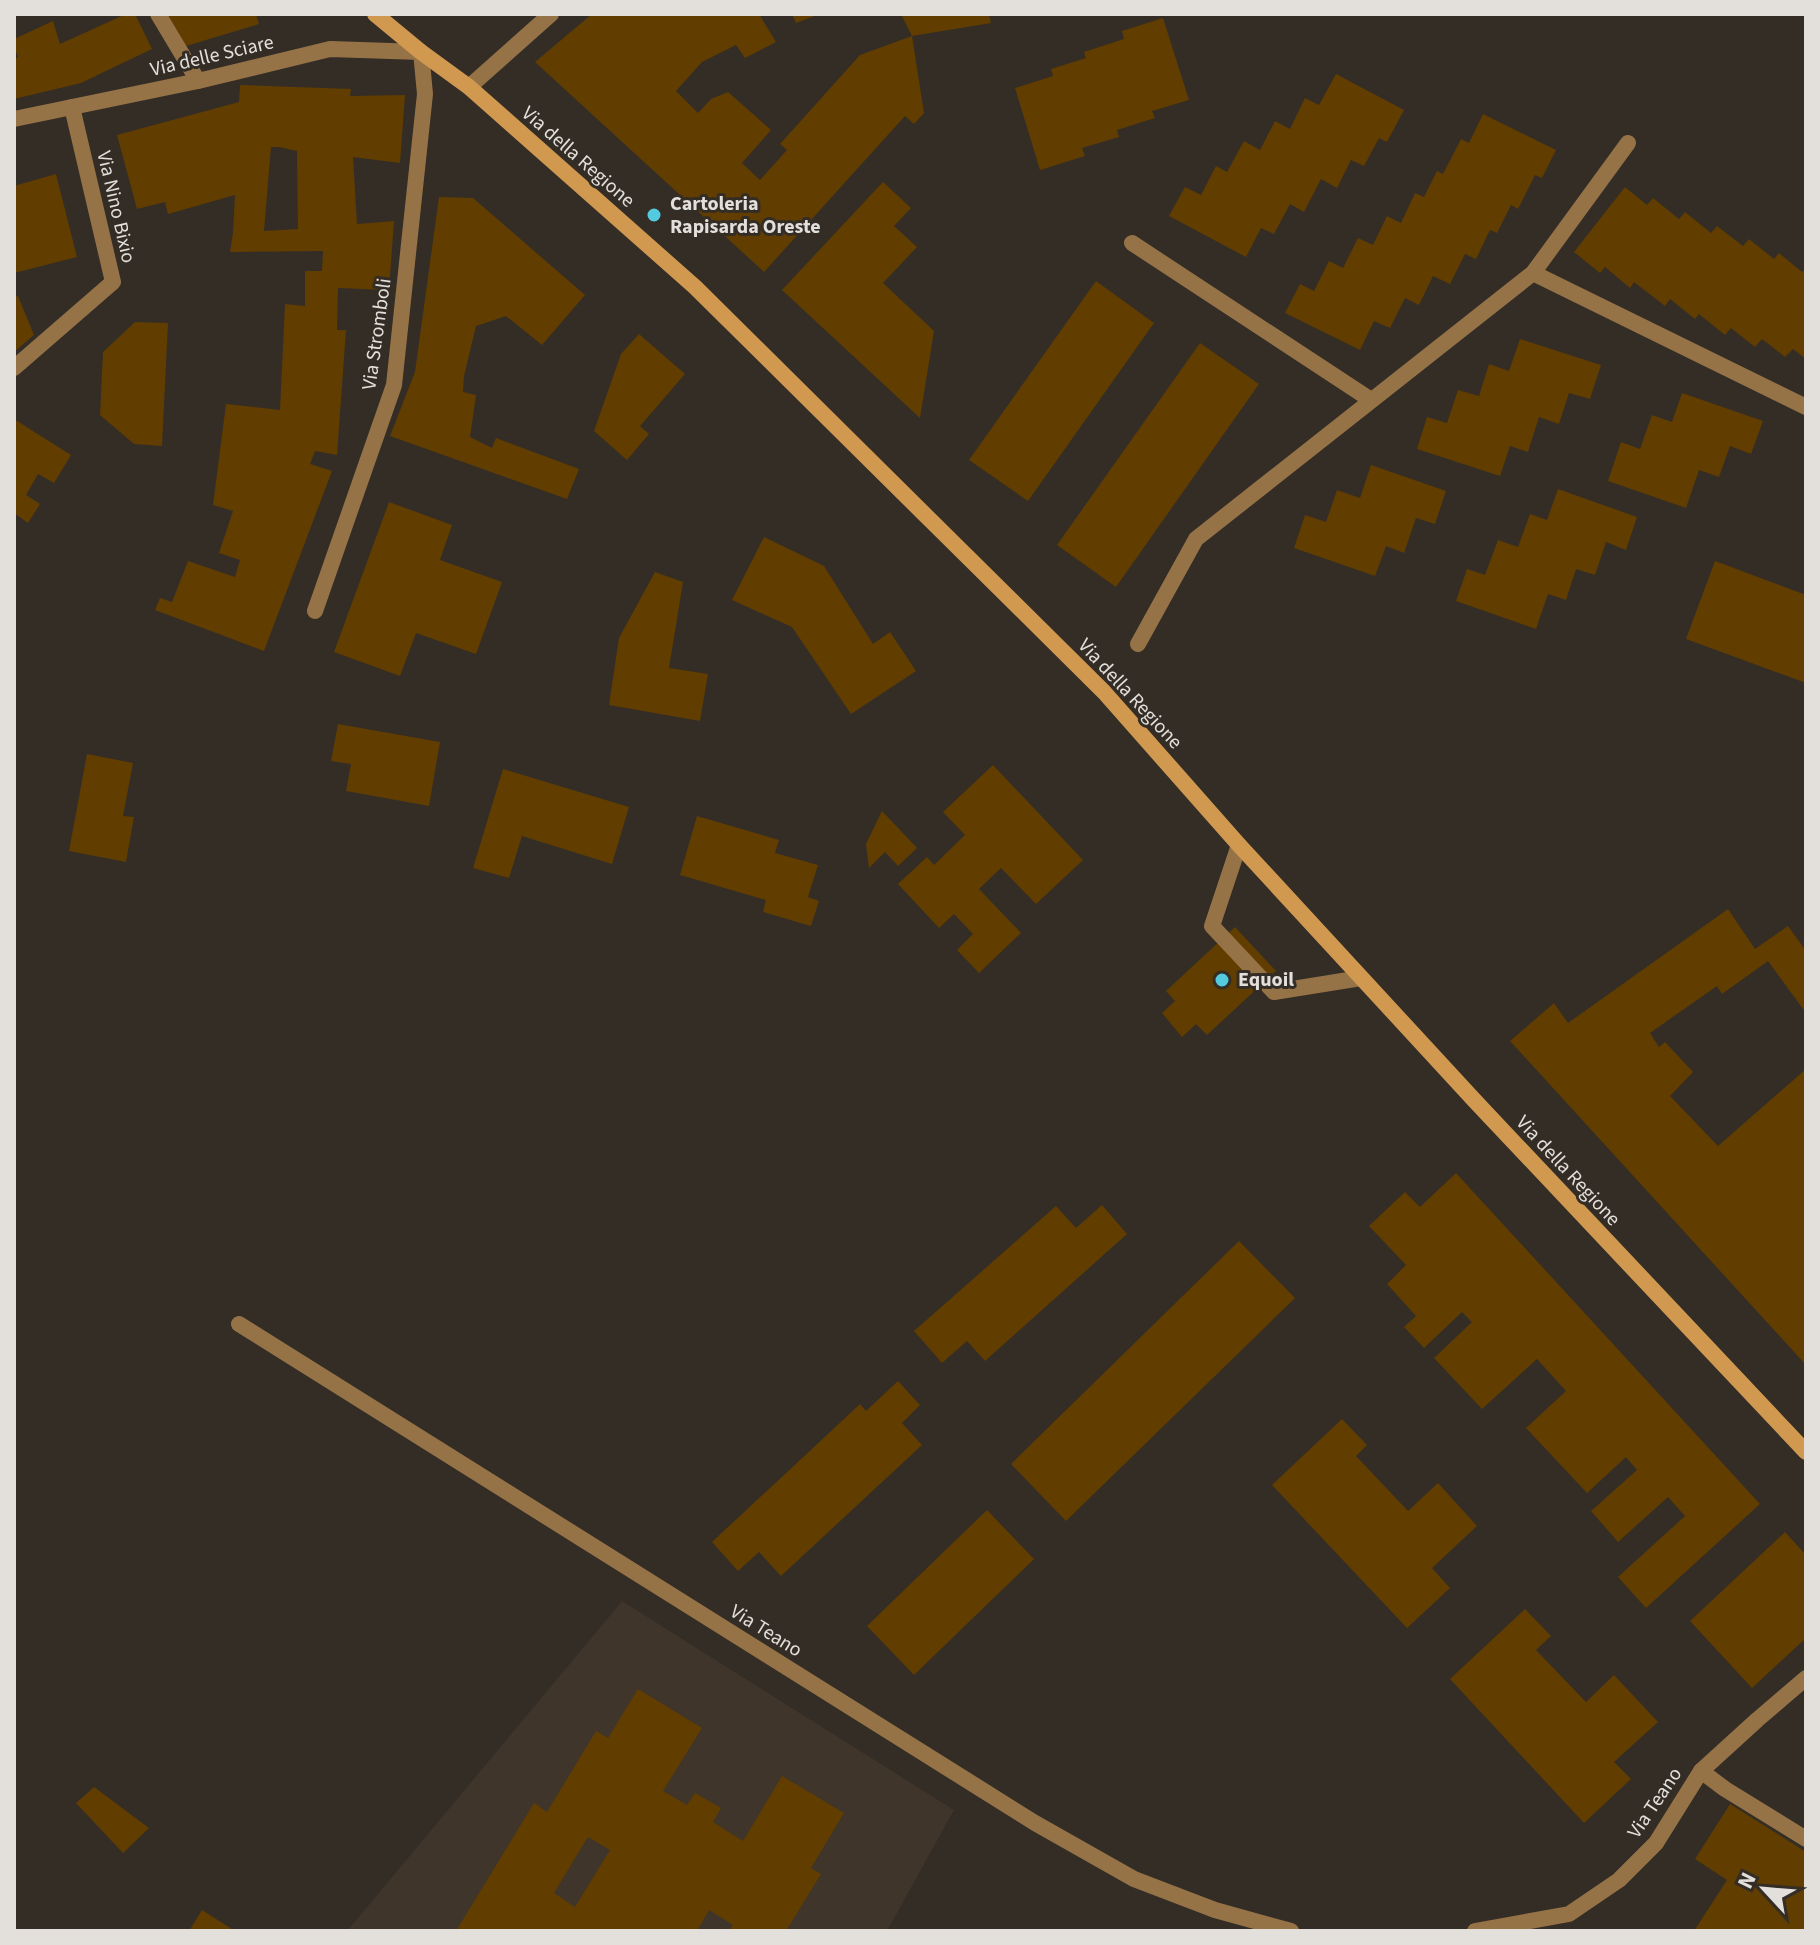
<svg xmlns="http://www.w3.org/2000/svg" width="1820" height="1945" viewBox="0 0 1820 1945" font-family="'Source Sans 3',sans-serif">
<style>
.built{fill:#3f352a}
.building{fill:#613d00;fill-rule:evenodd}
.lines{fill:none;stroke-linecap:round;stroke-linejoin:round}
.service{stroke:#967347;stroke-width:16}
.minor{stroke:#967347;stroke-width:16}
.tertiary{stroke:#967347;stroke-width:16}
.secondary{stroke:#d19950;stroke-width:16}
.poi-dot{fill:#54cade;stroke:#332d26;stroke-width:3}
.labels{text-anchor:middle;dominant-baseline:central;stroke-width:6;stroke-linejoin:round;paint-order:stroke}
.street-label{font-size:20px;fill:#e3dfdb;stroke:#332d26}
.poi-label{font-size:20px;font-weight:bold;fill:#e3dfdb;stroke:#332d26;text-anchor:start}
</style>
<rect width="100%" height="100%" fill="#332d26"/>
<path class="built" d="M622,1601L954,1810L887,1931H347Z"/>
<g class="building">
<path d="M126,14H135L152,49L81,83L14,99V59L18,57L14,47V39L53,21L60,44Z"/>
<path d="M167,14H256L259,24L186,46Z"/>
<path d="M592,14H759L776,42L745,58L736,45L702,62L676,91L698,113L711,99L728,92L771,130L742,163L760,180L787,150L780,144L860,55L912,36L924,113L914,124L905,116L764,272L535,62Z"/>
<path d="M792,14H820L796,23Z"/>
<path d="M901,14H989L991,23L912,36Z"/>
<path d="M1163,18L1189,100L1152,111L1155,118L1117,130L1119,137L1082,148L1085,156L1040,170L1015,88L1053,76L1051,69L1086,58L1084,52L1124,39L1122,31Z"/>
<path d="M1336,74L1404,110L1387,142L1379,138L1364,166L1351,160L1337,188L1321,179L1304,212L1290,204L1274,234L1261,228L1246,257L1169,216L1185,187L1201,195L1216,166L1227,172L1244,141L1260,150L1275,121L1290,129L1305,98L1319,105Z"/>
<path d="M240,85L351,89L350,96L405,95L400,163L353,157L357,224L394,221L389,290L338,288L337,330H346L337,455L315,451L310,464L332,471L264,651L155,610L160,598L172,602L188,561L235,577L240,560L219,553L233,511L213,505L226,404L280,410L285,304L305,306V271H322L323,251L230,252L233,233L235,195L168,214L165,202L137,209L117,135L239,102ZM271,147H279L297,151L298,229L264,231Z"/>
<path d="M1483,114L1556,150L1542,178L1535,175L1518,209L1511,205L1497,233L1490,230L1476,259L1465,254L1450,284L1433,276L1419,305L1405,298L1390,328L1374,321L1360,350L1285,313L1300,284L1314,291L1329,261L1343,268L1358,238L1373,245L1387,216L1401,223L1415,193L1424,197L1437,171L1443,174L1461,139L1469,143Z"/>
<path d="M56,174L77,257L14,273V186Z"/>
<path d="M883,182L911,208L894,226L917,247L883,283L934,331L920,418L782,290Z"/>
<path d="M1625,187L1647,205L1653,198L1679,219L1685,212L1711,233L1717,226L1743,246L1749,239L1774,259L1779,253L1802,272L1806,268V359L1793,349L1785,357L1762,339L1755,347L1731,328L1725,335L1699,314L1695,319L1670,299L1665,306L1634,282L1630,288L1605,267L1600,273L1574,252Z"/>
<path d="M439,197L473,198L585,295L542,345L506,316L476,326L464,376L463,392L476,395L470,437L492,448L496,438L579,469L567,499L390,436L415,372Z"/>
<path d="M1096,281L1154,323L1028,501L969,460Z"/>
<path d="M18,296L34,335L14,352V297Z"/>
<path d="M135,322L168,323L162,446L134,444L100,415L103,352Z"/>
<path d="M639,334L685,374L640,426L649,434L627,460L594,431L621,354Z"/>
<path d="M1520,339L1601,365L1590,399L1569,393L1559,424L1539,417L1528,452L1510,446L1500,476L1417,449L1427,417L1447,423L1458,390L1479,396L1489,364L1509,371Z"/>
<path d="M1200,343L1259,384L1116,587L1057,545Z"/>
<path d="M1682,393L1763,421L1751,454L1730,446L1719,477L1699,470L1686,508L1608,481L1621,442L1640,449L1652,415L1672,422Z"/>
<path d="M14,419L71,455L54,483L38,474L26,495L40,504L28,523L14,513Z"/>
<path d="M1371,465L1446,491L1435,524L1416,518L1404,553L1386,546L1375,576L1294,548L1305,515L1326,522L1337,490L1360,498Z"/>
<path d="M1558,489L1637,517L1626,550L1606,542L1595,575L1576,569L1566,600L1548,594L1536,629L1456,601L1467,569L1485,575L1498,540L1518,547L1530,514L1547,520Z"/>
<path d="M389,502L452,525L440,560L502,582L476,654L416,633L400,676L334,652Z"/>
<path d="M764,537L824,566L873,644L890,632L916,671L851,714L792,627L732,600Z"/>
<path d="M1715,561L1806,595V683L1686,639Z"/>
<path d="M655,572L683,582L669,668L708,674L700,721L609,705L619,638Z"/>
<path d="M338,724L440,742L429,806L346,791L351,764L331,761Z"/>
<path d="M87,754L133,763L123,816L134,817L126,862L69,851Z"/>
<path d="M993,765L1083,860L1036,904L1001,868L979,889L1021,933L979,973L957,950L973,934L954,914L939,928L898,884L927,857L934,865L965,835L943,812Z"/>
<path d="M503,769L629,807L612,864L522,836L509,878L473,868Z"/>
<path d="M882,811L917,848L898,866L885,852L869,868L866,844Z"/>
<path d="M697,816L779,840L775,853L818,865L808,897L819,901L811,926L763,912L766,900L680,875Z"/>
<path d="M1728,909L1755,949L1788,926L1806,951V1013L1768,961L1722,994L1717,986L1650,1033L1659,1047L1665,1042L1693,1072L1670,1096L1718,1146L1806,1069V1365L1510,1041L1554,1003L1568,1023Z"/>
<path d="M1235,927L1276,971L1207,1035L1196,1024L1182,1037L1162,1013L1175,1001L1166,991Z"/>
<path d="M1456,1173L1760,1504L1646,1608L1618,1577L1685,1516L1668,1497L1618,1542L1591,1511L1637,1470L1626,1457L1587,1493L1526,1428L1566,1391L1537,1359L1482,1409L1434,1358L1472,1322L1462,1312L1424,1348L1404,1327L1416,1316L1387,1284L1406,1265L1369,1226L1405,1192L1420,1207Z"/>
<path d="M1102,1205L1127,1234L985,1361L967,1341L942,1363L914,1331L1056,1206L1076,1228Z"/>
<path d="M1239,1241L1295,1298L1066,1521L1011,1464Z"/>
<path d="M898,1381L920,1405L902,1423L922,1445L781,1576L759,1552L738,1571L712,1542L860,1404L866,1411Z"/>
<path d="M1342,1419L1367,1445L1356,1456L1408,1511L1438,1483L1477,1526L1432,1568L1450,1588L1407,1628L1272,1485Z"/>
<path d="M987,1510L1034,1559L914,1675L867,1626Z"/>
<path d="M1785,1532L1806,1555V1638L1752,1688L1690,1621Z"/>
<path d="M1525,1609L1551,1636L1536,1650L1586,1702L1614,1675L1658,1722L1614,1762L1631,1779L1584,1823L1450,1679Z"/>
<path d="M638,1689L702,1728L663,1791L687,1805L695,1793L721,1808L713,1822L743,1841L782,1776L844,1813L811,1868L821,1874L786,1931H729L733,1925L709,1910L697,1931H456L534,1803L547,1812L596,1731L608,1738ZM588,1837L610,1850L575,1907L554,1893Z"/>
<path d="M94,1787L149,1828L123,1853L76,1803Z"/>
<path d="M1730,1804L1806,1852V1931H1789L1787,1929L1785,1931H1694L1727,1880L1695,1859Z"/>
<path d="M202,1910L235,1931H189Z"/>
</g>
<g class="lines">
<g class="service">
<path d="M1239,845L1212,926L1274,992L1361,978"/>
<path d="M1701,1771L1725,1789L1806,1839"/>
</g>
<g class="minor">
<path d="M158,14L198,81"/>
<path d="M469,87L551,14"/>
<path d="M1132,243L1371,400"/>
<path d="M1533,273L1806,407"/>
<path d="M14,368L113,282L72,107"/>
<path d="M315,611L394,385L425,94L421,52"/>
<path d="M1138,644L1196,539L1533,273L1628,143"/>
<path d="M239,1324L1035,1823L1134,1879L1215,1910L1291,1931"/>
<path d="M1475,1931L1569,1914L1619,1880L1656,1843L1701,1771L1757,1720L1806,1678"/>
</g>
<path class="tertiary" d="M14,119L198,81L330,49L421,52"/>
<path class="secondary" d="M375,14L421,52L469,87L695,287L1104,692L1239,845L1475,1101L1806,1452"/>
</g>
<g class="poi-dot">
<circle cx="654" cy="215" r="8"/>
<circle cx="1222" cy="980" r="8"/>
</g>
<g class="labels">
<g class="street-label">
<text transform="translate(212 56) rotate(-13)">Via delle Sciare</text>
<text transform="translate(578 157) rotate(41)">Via della Regione</text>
<text transform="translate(116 207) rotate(77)">Via Nino Bixio</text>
<text transform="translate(377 334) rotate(-82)">Via Stromboli</text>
<text transform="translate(1130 694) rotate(47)">Via della Regione</text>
<text transform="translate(1568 1171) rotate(47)">Via della Regione</text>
<text transform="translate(766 1631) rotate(32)">Via Teano</text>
<text transform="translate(1655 1803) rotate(-56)">Via Teano</text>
</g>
<g class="poi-label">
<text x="670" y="204">Cartoleria<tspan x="670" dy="23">Rapisarda Oreste</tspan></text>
<text x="1238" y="980">Equoil</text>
</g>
</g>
<rect width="1820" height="1945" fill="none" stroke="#e3dfdb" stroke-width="32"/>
<g transform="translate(1764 1889) rotate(296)" stroke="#332d26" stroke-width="6" paint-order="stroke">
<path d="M0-6L14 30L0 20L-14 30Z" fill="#e3dfdb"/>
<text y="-12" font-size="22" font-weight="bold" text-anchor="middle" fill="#e3dfdb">N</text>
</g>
</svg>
